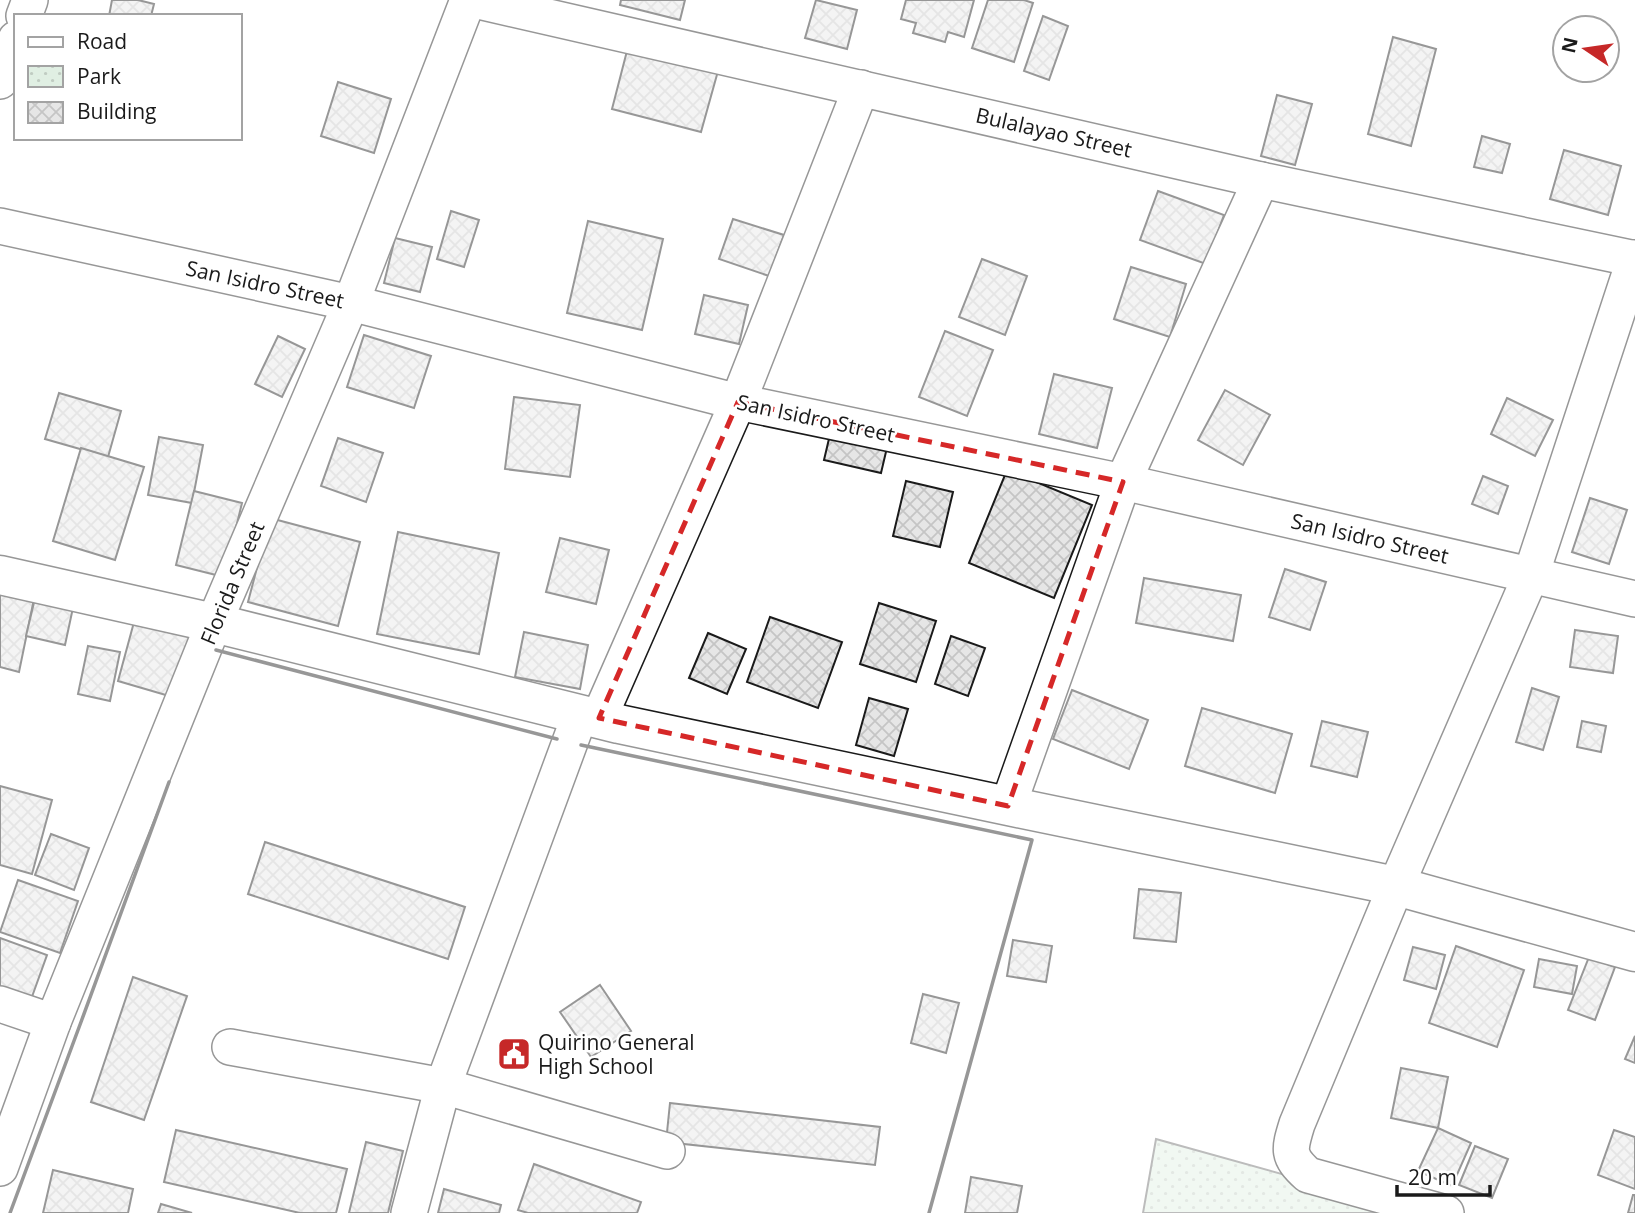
<svg xmlns="http://www.w3.org/2000/svg" width="1635" height="1213" viewBox="0 0 1635 1213" font-family="'Open Sans',sans-serif">
<style>
.park{fill:url(#park-dots);stroke:#6a6a6a;stroke-width:2}
.building{fill:url(#building-cross-hatch);stroke:#1a1a1a;stroke-width:2}
.lines{fill:none;stroke-linecap:round;stroke-linejoin:round}
.minor-casing{stroke:#1a1a1a;stroke-width:38}
.major-casing{stroke:#1a1a1a;stroke-width:41}
.minor{stroke:#fff;stroke-width:35}
.major{stroke:#fff;stroke-width:38}
.wall{stroke:#1a1a1a;stroke-width:3.5}
.marked{fill:none;stroke:#d62828;stroke-width:5;stroke-dasharray:14 9;stroke-linejoin:round}
.labels{text-anchor:middle;dominant-baseline:central;stroke-width:5;stroke-linejoin:round;paint-order:stroke}
.street-label{font-size:21px;fill:#1a1a1a;stroke:#fff}
.poi-label{font-size:21px;fill:#1a1a1a;stroke:#fff;text-anchor:start}
</style>
<defs>
<pattern id="park-dots" width="8" height="8" patternUnits="userSpaceOnUse" patternTransform="scale(1.75)"><rect width="8" height="8" fill="#e0efe3"/><path d="M2 2h.1M6 6h.1" fill="none" stroke="#c0ccc2" stroke-width="1.8" stroke-linecap="round"/></pattern>
<pattern id="building-cross-hatch" width="8" height="8" patternUnits="userSpaceOnUse" patternTransform="scale(1.75)"><rect width="8" height="8" fill="#e6e6e6"/><path d="M0 0l8 8M0 8l8-8" fill="none" stroke="#c5c5c5"/></pattern>
</defs>
<rect width="100%" height="100%" fill="#fff"/>
<path class="park" d="M1156,1139L1422,1213H1143Z"/>
<g class="building">
<path d="M112,0H138L154,4L151,16H109Z"/>
<path d="M621,0H685L680,20L620,5Z"/>
<path d="M816,0L857,10L847,49L805,38Z"/>
<path d="M906,0H974L964,37L948,32L945,42L913,33L916,23L901,19Z"/>
<path d="M988,0H1024L1033,3L1014,62L972,48Z"/>
<path d="M1043,16L1068,26L1049,80L1024,71Z"/>
<path d="M1393,37L1436,49L1411,146L1368,134Z"/>
<path d="M628,47L718,71L701,132L612,109Z"/>
<path d="M338,82L391,99L374,153L321,136Z"/>
<path d="M1277,95L1312,104L1295,165L1261,156Z"/>
<path d="M1482,136L1510,144L1502,173L1474,167Z"/>
<path d="M1564,150L1621,166L1608,215L1550,199Z"/>
<path d="M1158,191L1224,215L1206,264L1140,240Z"/>
<path d="M451,211L479,220L464,267L437,259Z"/>
<path d="M733,219L784,235L769,276L719,259Z"/>
<path d="M588,221L663,239L642,330L567,313Z"/>
<path d="M395,238L432,247L420,292L384,283Z"/>
<path d="M982,259L1027,276L1005,335L959,317Z"/>
<path d="M1131,267L1186,284L1170,337L1114,319Z"/>
<path d="M704,295L748,305L739,344L695,334Z"/>
<path d="M945,331L993,350L967,416L919,397Z"/>
<path d="M364,335L431,356L414,408L347,387Z"/>
<path d="M278,336L305,349L282,397L255,384Z"/>
<path d="M1054,374L1112,388L1097,448L1039,434Z"/>
<path d="M1225,390L1270,415L1243,465L1198,440Z"/>
<path d="M59,393L121,411L108,457L45,439Z"/>
<path d="M514,397L580,405L570,477L505,469Z"/>
<path d="M1507,398L1553,420L1535,456L1491,434Z"/>
<path d="M832,426L889,439L881,473L824,460Z"/>
<path d="M159,437L203,445L192,503L148,495Z"/>
<path d="M338,438L383,453L366,502L321,486Z"/>
<path d="M81,448L144,467L115,560L53,541Z"/>
<path d="M1007,470L1092,505L1054,598L969,563Z"/>
<path d="M1483,476L1508,486L1498,514L1472,504Z"/>
<path d="M906,481L953,492L940,547L893,536Z"/>
<path d="M194,491L242,503L224,577L176,565Z"/>
<path d="M1590,498L1627,510L1609,564L1572,552Z"/>
<path d="M270,518L360,542L338,626L248,602Z"/>
<path d="M398,532L499,553L479,654L377,634Z"/>
<path d="M560,538L609,550L596,604L546,592Z"/>
<path d="M1285,569L1326,582L1310,630L1269,617Z"/>
<path d="M1144,578L1241,595L1233,641L1136,623Z"/>
<path d="M0,592L34,599L19,672L0,667Z"/>
<path d="M36,594L74,603L65,645L26,636Z"/>
<path d="M879,603L936,621L916,682L860,664Z"/>
<path d="M137,611L196,628L176,698L118,681Z"/>
<path d="M770,617L842,642L818,708L747,682Z"/>
<path d="M1575,630L1618,636L1613,673L1570,667Z"/>
<path d="M524,632L588,645L580,689L515,677Z"/>
<path d="M708,633L746,649L727,694L689,678Z"/>
<path d="M951,636L985,648L968,696L935,684Z"/>
<path d="M88,646L120,652L110,701L78,694Z"/>
<path d="M1532,688L1559,697L1543,750L1516,742Z"/>
<path d="M1072,690L1148,720L1129,769L1053,739Z"/>
<path d="M869,698L908,709L894,756L856,745Z"/>
<path d="M1202,708L1292,734L1275,793L1185,766Z"/>
<path d="M1322,721L1368,732L1357,777L1311,766Z"/>
<path d="M1582,721L1606,726L1601,752L1577,747Z"/>
<path d="M0,786L52,800L32,874L0,865Z"/>
<path d="M51,834L89,848L74,890L35,875Z"/>
<path d="M265,842L465,907L448,959L248,894Z"/>
<path d="M18,880L78,901L60,953L0,932Z"/>
<path d="M1139,889L1181,893L1176,942L1134,938Z"/>
<path d="M0,938L47,955L29,1005L0,994Z"/>
<path d="M1013,940L1052,946L1046,982L1007,976Z"/>
<path d="M1456,946L1524,970L1497,1047L1429,1023Z"/>
<path d="M1413,947L1445,955L1436,989L1404,980Z"/>
<path d="M1589,957L1615,967L1595,1020L1568,1010Z"/>
<path d="M1539,959L1577,966L1572,994L1534,987Z"/>
<path d="M133,977L187,996L144,1120L91,1102Z"/>
<path d="M600,985L631,1031L591,1057L560,1012Z"/>
<path d="M923,994L959,1003L946,1053L911,1043Z"/>
<path d="M1635,1036V1063L1625,1059Z"/>
<path d="M1401,1068L1448,1077L1438,1128L1391,1118Z"/>
<path d="M670,1103L880,1127L875,1165L666,1142Z"/>
<path d="M1438,1128L1471,1143L1452,1186L1418,1171Z"/>
<path d="M176,1130L347,1169L336,1213H300L164,1182Z"/>
<path d="M1614,1130L1635,1137V1189L1598,1175Z"/>
<path d="M366,1142L403,1151L388,1213H349Z"/>
<path d="M1475,1146L1508,1159L1492,1198L1459,1185Z"/>
<path d="M534,1164L641,1202L637,1213H528L518,1210Z"/>
<path d="M53,1170L133,1189L128,1213H43Z"/>
<path d="M971,1177L1022,1186L1017,1213H965Z"/>
<path d="M444,1189L501,1205L499,1213H438Z"/>
<path d="M1633,1195H1635V1213H1628Z"/>
<path d="M161,1204L192,1213H158Z"/>
</g>
<g class="lines">
<defs>
<g id="minor">
<path d="M474,0L1261,180L1635,259"/>
<path d="M24,16L30,0"/>
<path d="M0,81L16,39"/>
<path d="M0,226L351,303L738,402L1123,482L1635,599"/>
<path d="M599,718L738,402L861,88"/>
<path d="M1008,806L1123,482L1261,180"/>
<path d="M0,1004L53,1022"/>
<path d="M230,1047L443,1086L667,1151"/>
<path d="M0,1168L53,1022L214,623L351,303L468,0"/>
<path d="M409,1213L443,1086L580,715"/>
<path d="M1446,1213L1308,1175C1287,1156 1289,1150 1297,1124L1396,886L1531,575L1635,258"/>
</g>
<path id="major" d="M0,575L214,623L619,724L1008,806L1396,886L1635,952"/>
</defs>
<use href="#minor" class="minor-casing"/>
<use href="#major" class="major-casing"/>
<use href="#minor" class="minor"/>
<use href="#major" class="major"/>
<g class="wall">
<path d="M216,650L557,739"/>
<path d="M581,745L1032,840L929,1213"/>
<path d="M10,1213L81,1022L169,782"/>
</g>
</g>
<path d="M0 0H1635V1213H0ZM738,402L1123,482L1008,806L599,718Z" fill="#fff" fill-opacity=".55" fill-rule="evenodd"/>
<path class="marked" d="M738,402L1123,482L1008,806L599,718Z"/>
<defs>
<symbol id="civic-square" viewBox="-11 -11 22 22"><rect x="-9" y="-9" width="18" height="18" rx="4" fill="#c62828" stroke="#fff"/><path d="M-.6-6.5H3V-4.5H.6V-3L4-1V1h2V6H-6V1h2V-1L-.6-3ZM-1.2 2.5V6h2.4V2.5Z" fill="#fff"/></symbol>
</defs>
<g fill-rule="evenodd">
<use href="#civic-square" x="495" y="1035" width="38" height="38"/>
</g>
<g class="labels">
<g class="street-label">
<text transform="translate(1054 132) rotate(13)">Bulalayao Street</text>
<text transform="translate(265 284) rotate(12)">San Isidro Street</text>
<text transform="translate(816 418) rotate(12)">San Isidro Street</text>
<text transform="translate(1370 538) rotate(13)">San Isidro Street</text>
<text transform="translate(232 583) rotate(-67)">Florida Street</text>
</g>
<g class="poi-label">
<text x="538" y="1042">Quirino General<tspan x="538" dy="24">High School</tspan></text>
</g>
</g>
<rect x="14" y="14" width="228" height="126" fill="#ffffff" stroke="#a3a3a3" stroke-width="2"/>
<rect x="28" y="37" width="35" height="10" fill="#ffffff" stroke="#a3a3a3" stroke-width="2"/>
<text x="77" y="49" font-size="21" fill="#1a1a1a">Road</text>
<rect x="28" y="66" width="35" height="21" fill="url(#park-dots)" stroke="#a3a3a3" stroke-width="2"/>
<text x="77" y="84" font-size="21" fill="#1a1a1a">Park</text>
<rect x="28" y="102" width="35" height="21" fill="url(#building-cross-hatch)" stroke="#a3a3a3" stroke-width="2"/>
<text x="77" y="119" font-size="21" fill="#1a1a1a">Building</text>
<g transform="translate(1586 49) rotate(283)"><circle r="33" fill="#ffffff" stroke="#a3a3a3" stroke-width="2"/>
<path d="M0-5L12 26L0 18L-12 26Z" fill="#c62828"/>
<text y="-10" font-size="19" font-weight="bold" text-anchor="middle" fill="#1a1a1a">N</text>
</g>
<path d="M1397 1185v10h93v-10" fill="none" stroke="#1a1a1a" stroke-width="3.5"/>
<text x="1408" y="1185" font-size="21" fill="#1a1a1a" stroke="#ffffff" stroke-width="5" paint-order="stroke">20 m</text>
</svg>
